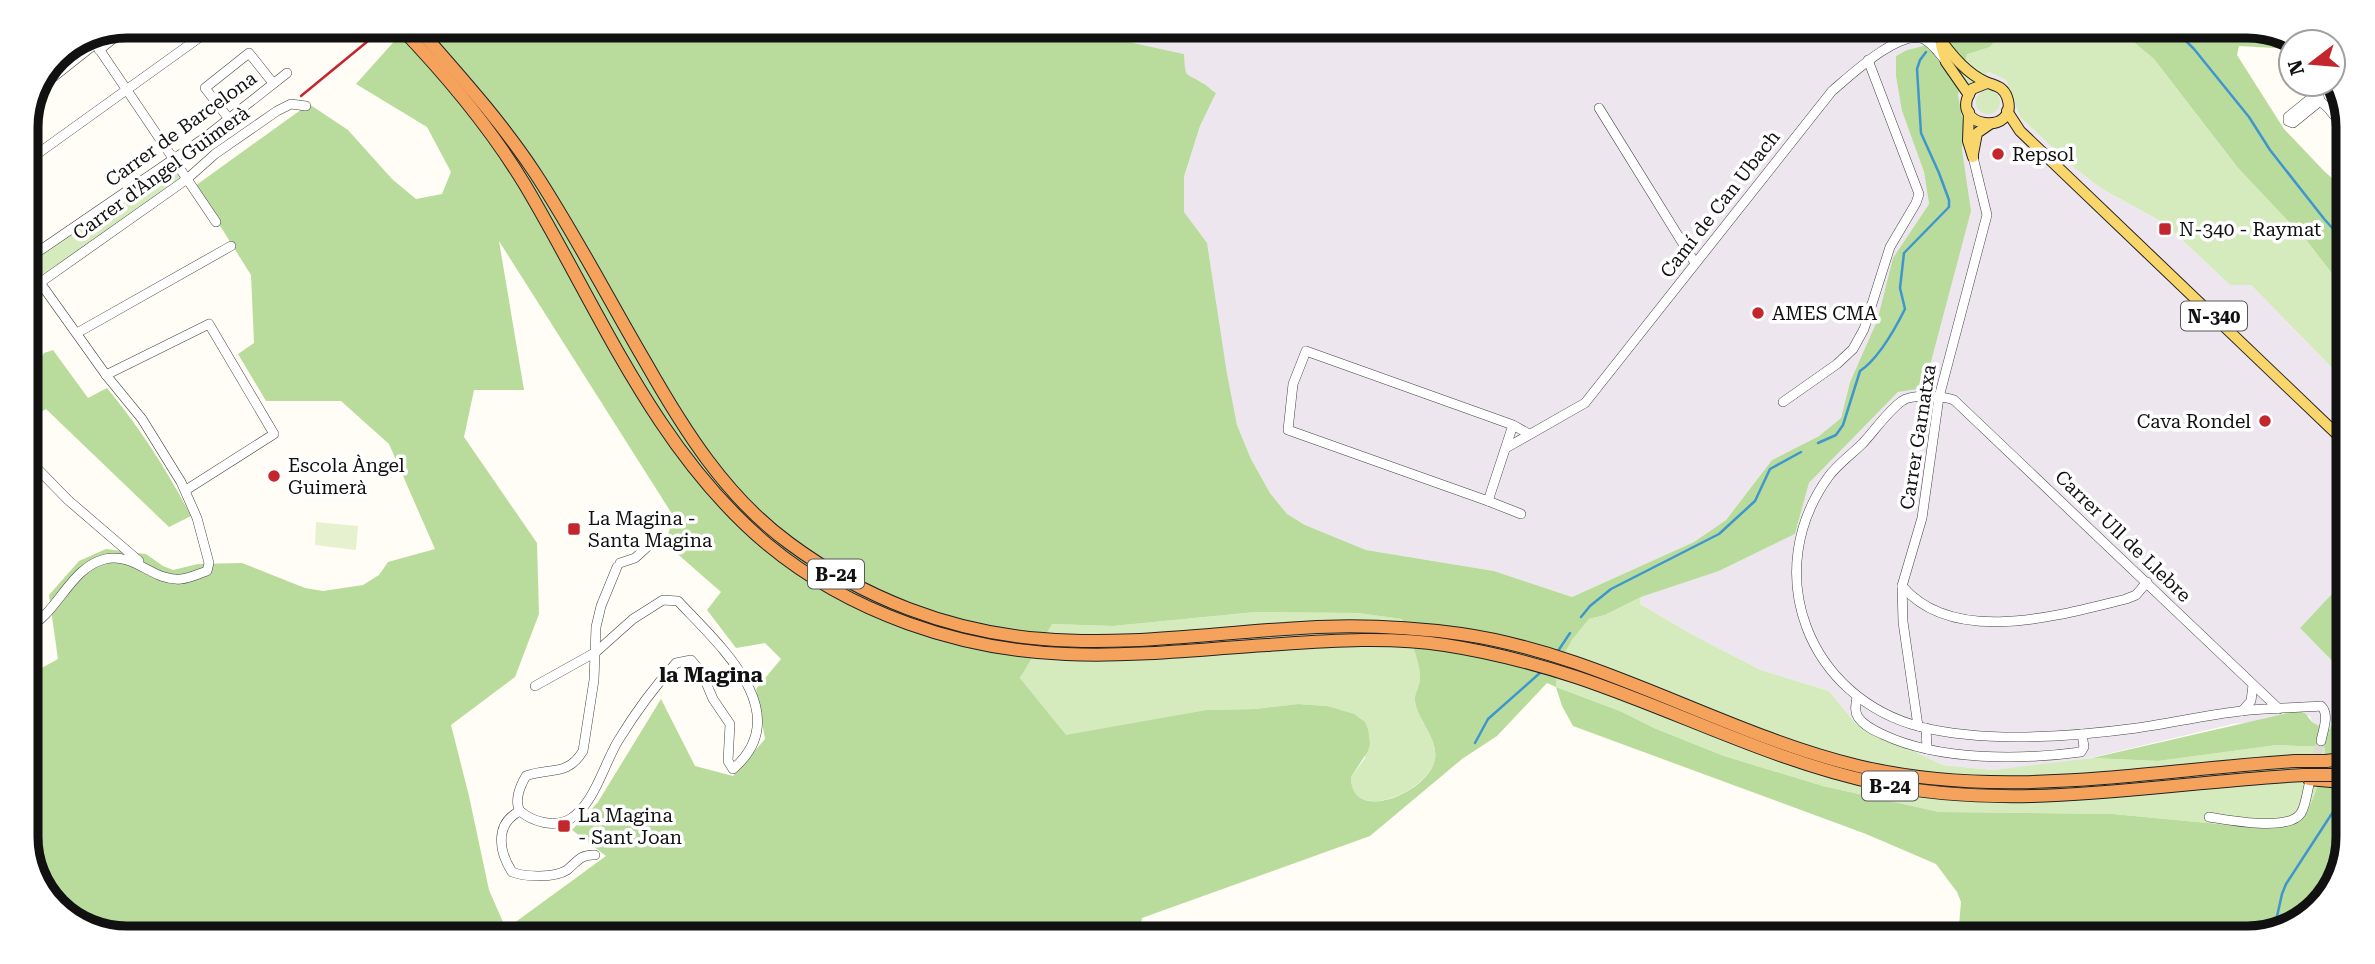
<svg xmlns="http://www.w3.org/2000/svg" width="2375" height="964" viewBox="0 0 2375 964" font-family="'Roboto Serif',serif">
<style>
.industrial{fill:#eee6ef}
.green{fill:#d5ebbd}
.forest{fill:#b9dc9c;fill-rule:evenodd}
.pitch{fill:#e6f2cf}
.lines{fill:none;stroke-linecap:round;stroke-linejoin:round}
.stream{stroke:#3f96cf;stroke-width:2.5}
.minor-tunnel{stroke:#dbdad3;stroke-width:9;stroke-dasharray:9 4.5;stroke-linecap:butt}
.minor-casing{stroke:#444;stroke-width:10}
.major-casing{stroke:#222;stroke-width:12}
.highway-casing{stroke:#222;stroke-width:14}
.minor{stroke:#fff;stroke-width:9}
.major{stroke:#f9d66b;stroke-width:10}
.highway{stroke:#f5a25d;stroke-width:12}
.rail{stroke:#c4262e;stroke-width:2.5}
.highway-bridge-casing{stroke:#222;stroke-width:14;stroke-linecap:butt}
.highway-bridge{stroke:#f5a25d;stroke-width:12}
.poi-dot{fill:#c4262e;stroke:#fff;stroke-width:2.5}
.labels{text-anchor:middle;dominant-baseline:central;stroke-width:7;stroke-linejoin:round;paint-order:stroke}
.shield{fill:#fff;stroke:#585858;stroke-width:2}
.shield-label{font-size:18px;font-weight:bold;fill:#111}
.street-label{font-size:19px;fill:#111;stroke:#fff}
.poi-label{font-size:19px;fill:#111;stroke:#fff;text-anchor:start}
.neighbourhood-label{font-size:21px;font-weight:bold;fill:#111;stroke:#fff}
.rim{fill:none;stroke:#111;stroke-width:9}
</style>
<rect width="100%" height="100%" fill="#fffdf5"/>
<g class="industrial">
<path d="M1112,30L1921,33L1927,45L1907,50L1902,111L1924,172L1929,204L1893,258L1877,321L1850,382L1841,418L1819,436L1772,460L1726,520L1694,542L1572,597L1494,571L1366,550L1305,525L1287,514L1270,493L1251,459L1237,425L1192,225L1184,212V178L1200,126L1216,93L1202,82L1190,78L1185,71L1184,54L1120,40Z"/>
<path d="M1989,72L2006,80L2020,117L2072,166L2102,189L2164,223L2229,284L2251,285L2346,382L2344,581L2300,628L2343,672V697L2340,712L2328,731L2312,722L2310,716L2233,724L2073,762L1993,770L1943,765L1856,724L1829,691L1761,670L1693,635L1640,604L1641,597L1719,571L1795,534L1809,483L1898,392L1913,388L1962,150L1964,127L1958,95Z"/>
</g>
<g class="green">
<path d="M2001,33H2123L2154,59L2238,168L2307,241L2347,293L2346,382L2251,285H2230L2164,223L2102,189L2072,166L2020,117L2006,80L1989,72L1958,95L1967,53L1990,47Z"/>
<circle cx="1988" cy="102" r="12"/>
<path d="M173,158L187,179L39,277L27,261Z"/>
<path d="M1641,597L1640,604L1693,635L1761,670L1829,691L1856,724L1943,765L1993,770L2092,758L2158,761L2277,745L2325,747C2323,768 2315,808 2298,821C2290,828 2280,827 2270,829L2113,814L1939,812L1823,786L1724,756L1654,728L1620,711L1556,687L1558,665L1572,640L1589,619L1605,615Z"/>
<path d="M1256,612L1358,613L1403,619C1409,636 1420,658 1420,676C1420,692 1410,693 1418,712C1425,728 1440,745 1434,763C1424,793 1351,824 1351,777L1365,758L1360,718L1327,706L1298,704L1255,709L1206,710L1066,736L1020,678L1051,624L1113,626Z"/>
</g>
<g class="forest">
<path d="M407,27L1112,30L1120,40L1184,54C1186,77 1183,72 1201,82C1207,85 1211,90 1216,93L1200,126L1184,177V212L1207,243L1227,374L1237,425L1251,459L1270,493L1287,514L1305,525L1366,550L1494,571L1572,597L1694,542L1726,520L1772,460L1819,436L1841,418L1850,382L1877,321L1893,258L1929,204L1924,172L1902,111L1896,76V56L1907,50L1927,45L1950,33H2001L1990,47L1967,54L1958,95L1964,127L1962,150L1971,211L1924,388L1898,392L1809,483L1795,534L1719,571L1641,597L1605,615L1589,619L1572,640L1558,665L1556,687L1620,711L1654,728L1724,756L1823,786L1939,812L2113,814L2270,829C2280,827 2290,827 2298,821C2315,808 2323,768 2325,747L2277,745L2158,761L2092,758L2297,711L2305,713L2312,722L2328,731L2340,713L2343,697L2341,862L2337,880L2304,921L2248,938L1958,937L1961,902L1957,892L1936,864L1866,834L1573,726L1562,706L1556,687L1547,683L1497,736L1462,759L1370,836L1142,918L1139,934L89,930L47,898L26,844V672L38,670L58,659L49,595L79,561L106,549L146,554L163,566L173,570L198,564L242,563L305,588L323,591L363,585L379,575L388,562L435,549L389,444L341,401H266L238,354L254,343L251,275L195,186L309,104L348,130L392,179L416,199L442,194L451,172L427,127L356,84ZM499,241L674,517L665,543L721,592L707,610L736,648L765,643L781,659L756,689L765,739L733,776L695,766L661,699L598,802L572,830L606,856L506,929L489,890L469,796L451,725L515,677L539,614L537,543L464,437L474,390H524ZM1256,612L1358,613L1402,619C1408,634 1420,660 1420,676C1420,692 1410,693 1418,712C1425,728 1440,745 1434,763C1424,794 1351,824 1351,777L1368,751L1370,744L1368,729L1365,722L1354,714L1327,706L1298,704L1255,709L1206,710L1066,735L1020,678L1052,624L1113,626Z"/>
<path d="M2123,33L2286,34L2297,42H2291V49L2239,46L2237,55L2284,129L2325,172L2348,192L2347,293L2307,241L2238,168L2154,59Z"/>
<path d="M53,350L88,398L107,388C140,428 167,470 191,516L169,527L46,409L26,421V370L33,371L44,353Z"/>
<path d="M2344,581L2343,672L2300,628Z"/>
</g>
<path class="pitch" d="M316,522L358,526L356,550L315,545Z"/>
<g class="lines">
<g class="stream">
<path d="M2178,33L2194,49L2249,117L2270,150L2325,220L2347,244"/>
<path d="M1952,38L1968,33"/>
<path d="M1818,443L1836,435L1843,425L1860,371C1878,359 1895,329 1905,309L1900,288L1904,253L1949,207V200L1939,173L1921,133L1917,69L1920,60L1926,52"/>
<path d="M1581,617L1590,606L1611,589L1719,534L1755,501L1770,469L1801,452"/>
<path d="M1558,651L1570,633"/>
<path d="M1475,743L1488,719L1541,672"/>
<path d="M2274,930L2282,894L2286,884L2342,798"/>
</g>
<path class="minor-tunnel" d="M2310,780L2321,741"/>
<defs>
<g id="minor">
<path d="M93,40L216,222"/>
<path d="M99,50L129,26"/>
<path d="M42,86L95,44"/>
<path d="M2315,95L2319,96L2320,101L2293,123L2288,121V117Z"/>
<path d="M2320,101L2328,108L2348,132"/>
<path d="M1599,108L1695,263"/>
<path d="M229,119L205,88L249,53L273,83"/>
<path d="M26,162L214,27"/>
<path d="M26,260L203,139L287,73"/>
<path d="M26,263L106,375L142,419L181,482L197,518L209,563L207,571C198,574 190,578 181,579C153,582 135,552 105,559C69,568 59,613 26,629"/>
<path d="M41,282L187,179L215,154L277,111L291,104L306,106"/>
<path d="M77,333L231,246"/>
<path d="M106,375L209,324L274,434L186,490"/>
<path d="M1783,402L1837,364L1853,349L1864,329L1890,247L1916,203L1919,194L1868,60"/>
<path d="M1513,425L1488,501L1288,430L1293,384L1306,351L1513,425L1529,434"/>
<path d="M1506,448L1585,403L1832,91C1850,76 1896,32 1921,38C1931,41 1938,52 1945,60"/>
<path d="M26,457L68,500L139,561"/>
<path d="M1488,501L1521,514"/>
<path d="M620,563L635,558L658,537"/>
<path d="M1902,586C1954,647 2060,615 2126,599L2136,595L2147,582"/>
<path d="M1857,697C1856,704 1854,711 1858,717C1864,726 1875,731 1884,735C1940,761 2021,760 2081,752L2084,747L2082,734"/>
<path d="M2279,709L1954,400C1944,396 1911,394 1902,401C1888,411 1875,430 1863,443C1852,454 1838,464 1829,476C1759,572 1808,698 1921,727C1986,743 2070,737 2137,728C2172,723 2206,715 2241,711C2268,708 2294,708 2321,706C2330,714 2323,730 2321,741"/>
<path d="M2242,711L2251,701L2253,685"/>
<path d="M1918,726L1903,622L1902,586L1922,518L1939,397L1987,215L1973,157"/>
<path d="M1926,728L1927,749"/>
<path d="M520,811C533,822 554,828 570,819C594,805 604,764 618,741C635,713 654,687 676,663L691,660L702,673L713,699L730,724L728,761L733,769C798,713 718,644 678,601L663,600L633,619L596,652L535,686"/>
<path d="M520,811C514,801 520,786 526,776C550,767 567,777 583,751L594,680L596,627L601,606L617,567"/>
<path d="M520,811C494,824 499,852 512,872C524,877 555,878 567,870C577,862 580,854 595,855"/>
<path d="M2209,817C2229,820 2289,832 2301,813C2306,805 2307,791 2310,781"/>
</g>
<g id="major">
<path d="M1936,33C1948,51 1965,73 1986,82C1995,86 2003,86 2007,97C2021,137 1945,129 1972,89L1987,83"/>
<path d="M1941,45L1946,62L1969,95"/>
<path d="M56,56L57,55"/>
<path d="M2007,111L2020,131L2345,442"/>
<path d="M1969,112L1968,141L1973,157"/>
<path d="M1973,154L1977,133L1990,124"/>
</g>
<g id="highway">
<path d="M400,27C447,76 490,127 525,185C599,309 654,449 767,544C850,613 960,650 1066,654C1133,657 1201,649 1267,645C1326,641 1386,636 1445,645C1490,652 1533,663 1576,677C1678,711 1774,762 1881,784C2021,813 2164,782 2304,775"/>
<path d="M417,27C458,74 500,120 535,173C575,234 609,300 646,363C684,430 726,497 789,543C863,598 950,632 1043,639C1124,646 1205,634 1285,629C1344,624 1402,626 1461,634C1600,654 1722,733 1858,766C2003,801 2150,770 2296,761"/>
<path d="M2326,761L2342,759"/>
<path d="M2309,779L2342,782"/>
</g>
</defs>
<use href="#minor" class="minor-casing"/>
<use href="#major" class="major-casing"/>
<use href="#highway" class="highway-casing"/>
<use href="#minor" class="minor"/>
<use href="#major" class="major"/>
<use href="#highway" class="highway"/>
<path class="rail" d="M301,96L385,27"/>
<defs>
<g id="highway-bridge">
<path d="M2296,761H2326"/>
<path d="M2304,775H2342"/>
</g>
</defs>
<use href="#highway-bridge" class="highway-bridge-casing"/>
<use href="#highway-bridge" class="highway-bridge"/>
</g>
<g class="poi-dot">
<circle cx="1998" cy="154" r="7"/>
<rect x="2158" y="222" width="14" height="14" rx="3.5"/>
<circle cx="1758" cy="313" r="7"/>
<circle cx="2265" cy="421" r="7"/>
<circle cx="274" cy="476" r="7"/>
<rect x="567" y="522" width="14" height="14" rx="3.5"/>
<rect x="557" y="819" width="14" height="14" rx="3.5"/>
</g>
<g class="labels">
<g class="shield">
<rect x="2181" y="301.5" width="66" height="29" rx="5"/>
<rect x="808" y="559.5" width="56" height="29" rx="5"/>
<rect x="1862" y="771.5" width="56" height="29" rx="5"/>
</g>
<g class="shield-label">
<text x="2214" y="316">N-340</text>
<text x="836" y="574">B-24</text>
<text x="1890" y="786">B-24</text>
</g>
<g class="street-label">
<text transform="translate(181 129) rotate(-36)">Carrer de Barcelona</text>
<text transform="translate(161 173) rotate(-36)">Carrer d'Àngel Guimerà</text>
<text transform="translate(1720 204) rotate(-52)">Camí de Can Ubach</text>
<text transform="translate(1918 437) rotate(-81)">Carrer Garnatxa</text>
<text transform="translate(2123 536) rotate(44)">Carrer Ull de Llebre</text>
</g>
<g class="poi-label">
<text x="2012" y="154">Repsol</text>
<text x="2179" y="229">N-340 - Raymat</text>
<text x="1772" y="313">AMES CMA</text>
<text x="2251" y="421" text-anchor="end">Cava Rondel</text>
<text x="288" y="465">Escola Àngel<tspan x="288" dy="22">Guimerà</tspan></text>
<text x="588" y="518">La Magina -<tspan x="588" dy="22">Santa Magina</tspan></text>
<text x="578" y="815">La Magina<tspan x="578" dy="22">- Sant Joan</tspan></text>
</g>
<g class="neighbourhood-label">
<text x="711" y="675">la Magina</text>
</g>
</g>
<path d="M0 0H2375V964H0ZM127 38H2247A89 89 0 0 1 2336 127V837A89 89 0 0 1 2247 926H127A89 89 0 0 1 38 837V127A89 89 0 0 1 127 38Z" fill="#fff" fill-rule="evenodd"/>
<path class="rim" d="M127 38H2247A89 89 0 0 1 2336 127V837A89 89 0 0 1 2247 926H127A89 89 0 0 1 38 837V127A89 89 0 0 1 127 38Z"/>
<g transform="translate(2312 63) rotate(254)"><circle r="33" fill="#ffffff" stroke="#a0a0a0" stroke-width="2"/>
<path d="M0-5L12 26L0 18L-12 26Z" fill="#c4262e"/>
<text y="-10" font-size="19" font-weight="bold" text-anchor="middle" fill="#111111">N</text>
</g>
</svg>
